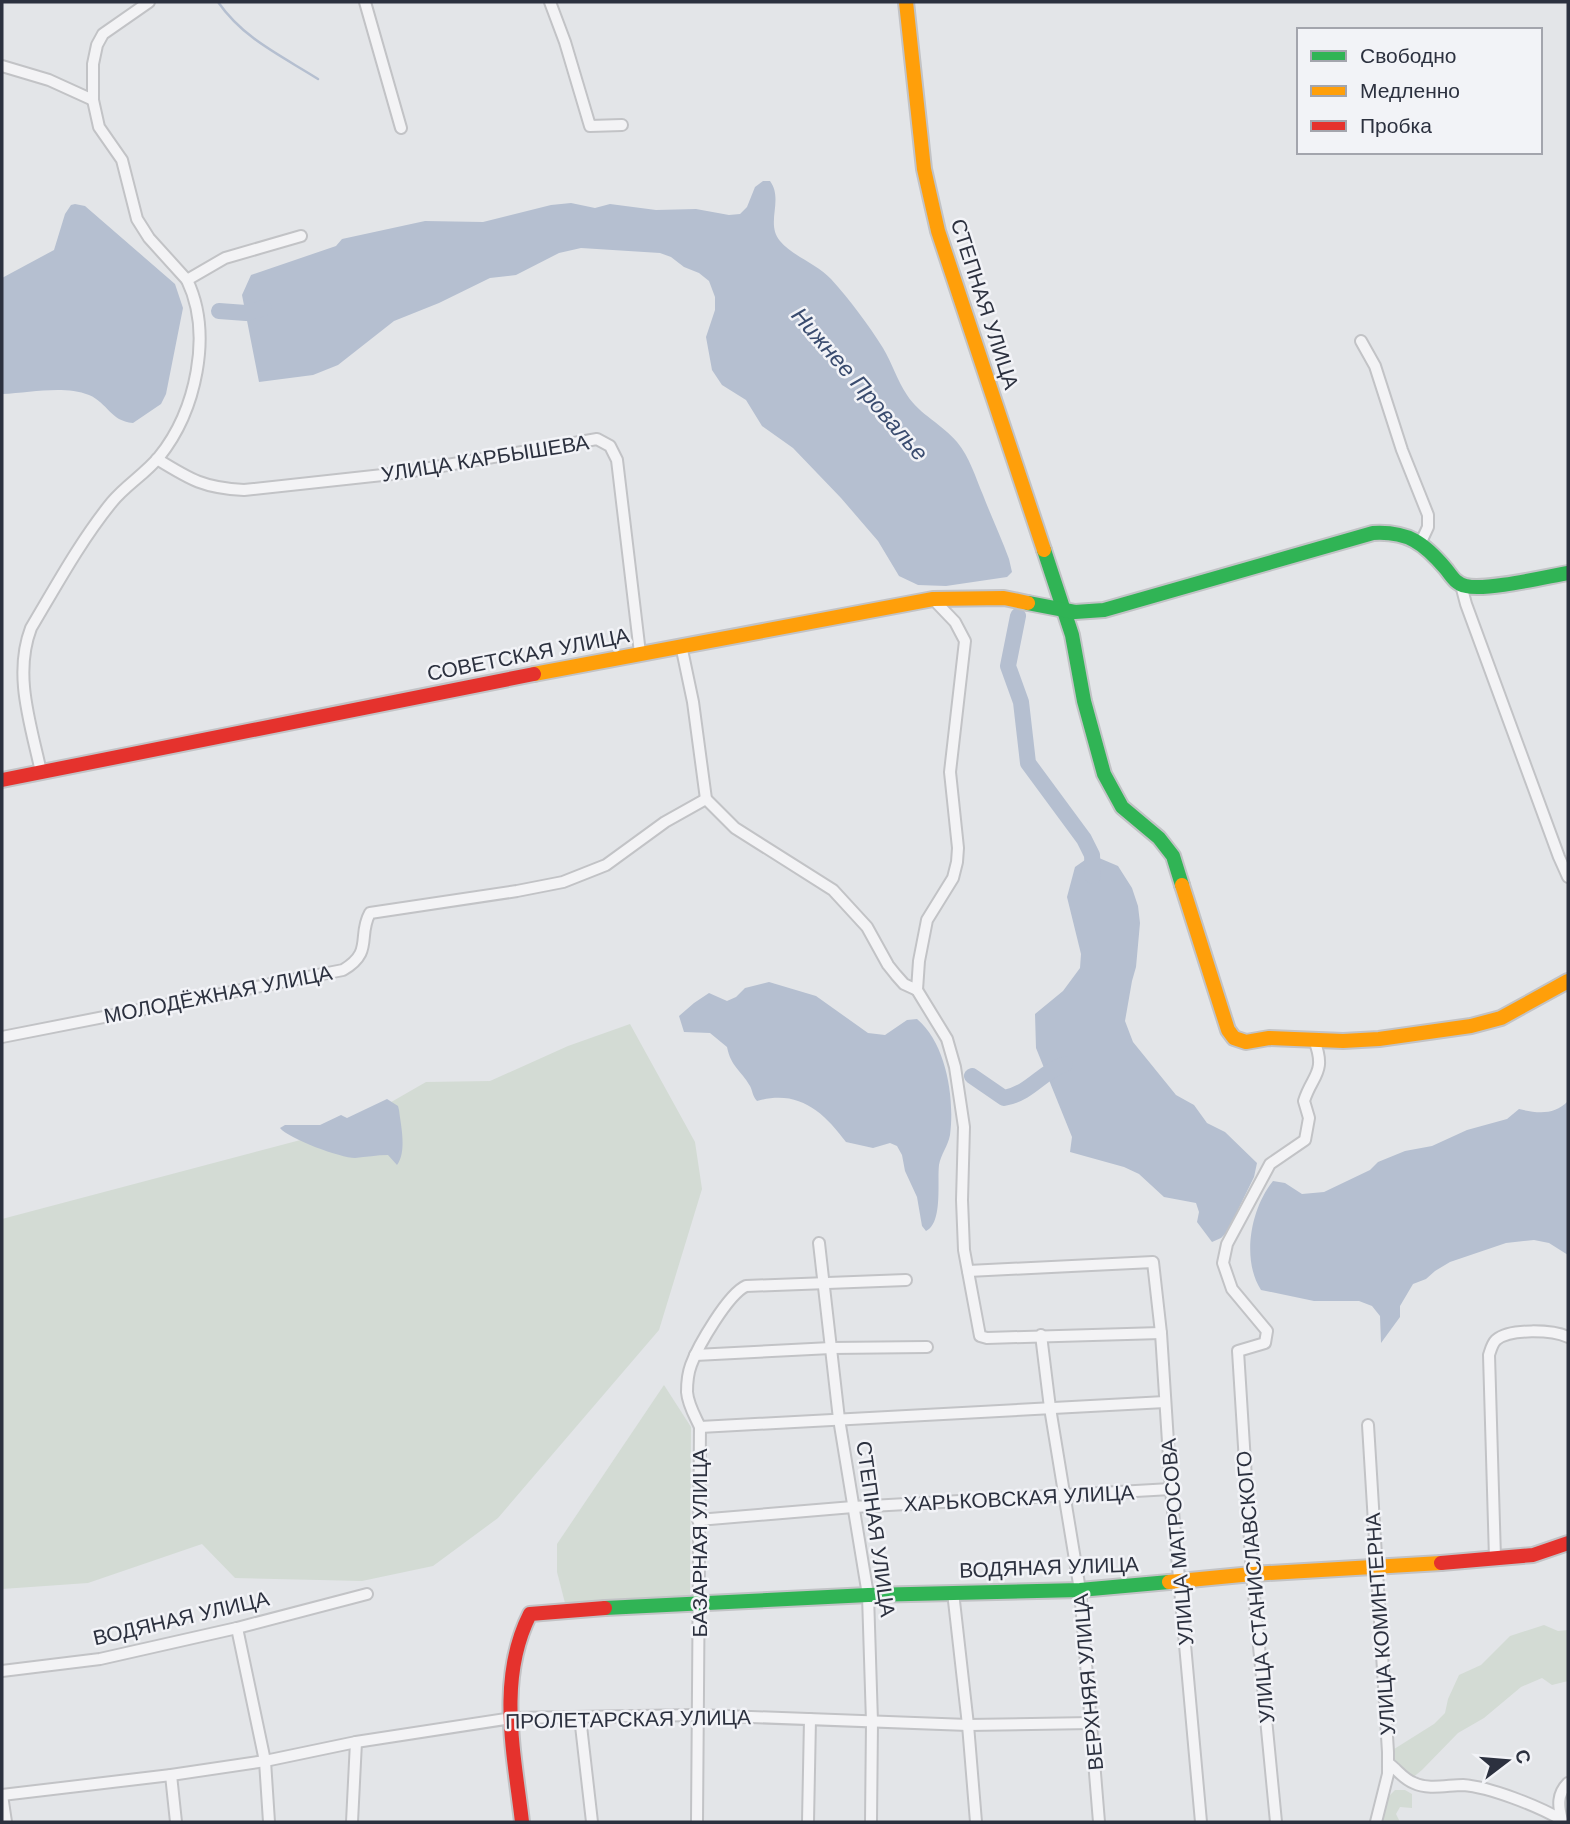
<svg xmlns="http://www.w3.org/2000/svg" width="1570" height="1824" viewBox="0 0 1570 1824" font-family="Helvetica,sans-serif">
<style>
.green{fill:#d3dbd4}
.water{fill:#b5bfd0}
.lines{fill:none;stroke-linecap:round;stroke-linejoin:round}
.stream{stroke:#b5bfd0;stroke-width:2.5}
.river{stroke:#b5bfd0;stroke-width:16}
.street-casing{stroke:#c2c3c6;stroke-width:14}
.fast-casing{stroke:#c2c3c6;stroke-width:18}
.slow-casing{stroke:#c2c3c6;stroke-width:18}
.jam-casing{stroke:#c2c3c6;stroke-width:18}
.street{stroke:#f3f3f5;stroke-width:10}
.fast{stroke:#30b455;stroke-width:14}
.slow{stroke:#ff9f0a;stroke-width:14}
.jam{stroke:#e5322d;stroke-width:14}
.labels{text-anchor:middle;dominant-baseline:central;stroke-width:5;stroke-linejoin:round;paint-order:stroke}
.street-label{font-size:21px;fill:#2c313f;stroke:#f2f3f7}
.water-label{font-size:23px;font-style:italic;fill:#3a4c6f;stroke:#f2f3f7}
</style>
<rect width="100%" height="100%" fill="#e3e5e8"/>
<g class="green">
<path d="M630,1024L695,1142L702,1189L659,1330L498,1518L433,1566L362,1581L235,1578L202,1544L88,1583L2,1589V1219L346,1128L426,1082L490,1081L568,1046Z"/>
<path d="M664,1385L691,1427L690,1596L565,1603L557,1572V1544Z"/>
<path d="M1544,1625L1558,1631L1568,1630V1681L1552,1685L1542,1678L1521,1687L1484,1718L1458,1733L1422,1770L1406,1783L1391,1751L1434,1724L1445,1713L1448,1699L1459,1675L1481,1665L1510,1636Z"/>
<path d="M1395,1790H1405L1412,1794V1808L1400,1807L1396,1814L1400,1822H1382L1384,1801Z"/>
</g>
<g class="water">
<path d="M763,181H770C784,200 765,223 780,241C791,255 817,264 831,279C850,300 868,324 883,348C892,363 897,380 907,395C920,415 942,424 957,442C970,458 975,476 983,495C991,516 1001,537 1009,559L1012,572L1007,577L946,586L918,585L899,576L878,541L841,498L793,448L762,426L746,400L722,385L712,370L706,337L715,310V297L709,281L699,273L684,267L671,257L660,253L581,248L559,253L516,275L490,278L439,303L394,321L338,365L313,375L259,382L242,295L251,275L336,246L342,239L425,221L483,222L551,205L571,203L595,208L610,204L656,210L696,209L729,215L740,214L747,207L755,187Z"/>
<path d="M75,204L85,206L175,284L183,308L166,394L161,404L133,423C110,421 108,403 89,395C63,385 30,393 2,394V278L54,250L65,214L71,205Z"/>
<path d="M1092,855L1118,866L1132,888L1138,906L1140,923L1136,967L1132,981L1125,1021L1133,1042L1176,1095L1194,1105L1207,1123L1225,1132L1257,1163L1254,1177L1227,1232L1221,1238L1212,1242L1197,1222L1199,1212L1196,1203L1164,1197L1139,1174L1124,1167L1070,1152L1072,1137L1036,1048L1035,1014L1063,991L1080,968L1081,954L1067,897L1075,867Z"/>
<path d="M769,982L816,996L868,1033L885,1035L907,1020L917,1019C946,1043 955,1098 950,1135C948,1146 941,1154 939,1165C937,1182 943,1223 926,1231L922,1226L917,1197L905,1171L902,1155L897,1146L890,1143L873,1148L846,1142C823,1111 798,1089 757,1101C752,1095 753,1092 750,1086C741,1070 731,1067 727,1047L710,1033L684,1032L679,1016L694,1003L709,993L727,1001L736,997L745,988Z"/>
<path d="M387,1099L398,1106L399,1110C401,1126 407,1152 397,1165L388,1155C377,1155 366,1157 355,1158C341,1158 289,1139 280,1128L285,1125H320L341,1115L347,1118Z"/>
<path d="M1568,1101V1255L1549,1243L1534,1240L1506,1243L1450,1262L1435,1271L1426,1279L1413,1284L1400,1306V1317L1381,1343L1380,1316L1372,1306L1359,1301H1314L1261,1290C1241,1259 1251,1208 1273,1181L1285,1183L1302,1194L1324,1192L1370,1170L1378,1162L1405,1151L1432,1146L1467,1130L1507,1119L1519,1109C1536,1113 1554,1116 1568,1101Z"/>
</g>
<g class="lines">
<path class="stream" d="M218,2C244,39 280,55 318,79"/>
<g class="river">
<path d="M219,311L246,313L264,308"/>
<path d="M1018,616L1008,666L1021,702L1028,763L1084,839L1092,855L1093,876"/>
<path d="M972,1076L1004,1098C1031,1093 1041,1072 1065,1064"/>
</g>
<defs>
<g id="street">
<path d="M149,2L103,34L97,45L93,64V100L99,127L122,160L137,219L149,238L187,280L225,258L301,236"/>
<path d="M365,2L401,128"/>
<path d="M550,2L565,42L590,126L622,125"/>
<path d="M2,66L49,80L93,100"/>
<path d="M1361,341L1375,366L1402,450L1428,515V527L1421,542"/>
<path d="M157,459C191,480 204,488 244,490L401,473L597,439L610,446L617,460L640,653"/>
<path d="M1461,585L1466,604L1559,857L1568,877"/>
<path d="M681,645L693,702L706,799L735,828L833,890L867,927L888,965L896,975L904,984L917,990L919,961L927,920L953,878L957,862L958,848L950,772L965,641L955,622L933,599"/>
<path d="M41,772C31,725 13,675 31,628C56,586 81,540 112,502C126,485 145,474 159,457C196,411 213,334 187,280"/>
<path d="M917,990L947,1039L955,1067L964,1127L962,1200L964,1250L980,1336L987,1338L1161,1333"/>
<path d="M2,1037L343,970C374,952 357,936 370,913L517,891L563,882L606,865L665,822L706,799"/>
<path d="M819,1243L839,1419L868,1595L872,1722L871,1822"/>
<path d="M968,1271L1153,1262L1161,1333L1171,1489L1201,1822"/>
<path d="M1041,1335L1050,1408L1080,1590L1099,1822"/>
<path d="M695,1355L831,1348L927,1347"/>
<path d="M1368,1425L1388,1752V1774L1376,1822"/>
<path d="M700,1427L1165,1402"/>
<path d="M698,1520L853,1507L1171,1489"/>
<path d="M1495,1558L1489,1355C1491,1349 1492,1344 1496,1340C1510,1328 1553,1330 1568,1337"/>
<path d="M953,1592L968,1725L976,1822"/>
<path d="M237,1628L265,1761L269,1822"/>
<path d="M2,1671L100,1659L237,1628L367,1594"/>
<path d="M580,1717L592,1822"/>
<path d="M1388,1763C1397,1769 1403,1779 1414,1783C1428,1790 1448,1785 1463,1785C1490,1787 1538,1806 1562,1820"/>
<path d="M171,1775L176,1822"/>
<path d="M2,1795L171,1775L265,1761L356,1742L512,1718L698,1715L968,1725L1092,1723"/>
<path d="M2,1795L6,1822"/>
<path d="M1562,1820C1558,1806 1557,1794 1568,1783"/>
<path d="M352,1822L356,1742"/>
<path d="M697,1822L700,1427C695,1416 688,1405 687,1392C687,1383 688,1373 691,1365C698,1346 728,1294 746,1286L906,1280"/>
<path d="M808,1822L810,1719"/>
<path d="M1276,1822L1252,1574L1238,1351L1265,1343L1267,1331L1232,1289L1223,1263L1227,1244L1270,1164L1305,1140L1309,1118L1304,1101C1312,1075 1327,1073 1314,1040"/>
</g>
<g id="fast">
<path d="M1044,550L1072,635L1084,701L1104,774L1122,807L1159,838L1173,856L1182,885"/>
<path d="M1028,603L1075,612L1104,610L1373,533C1408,531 1424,543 1446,569C1452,577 1456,584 1466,586C1486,591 1545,577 1568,573"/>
<path d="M605,1608L868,1595L1080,1590L1169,1582"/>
</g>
<g id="slow">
<path d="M906,2L924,169L938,231L1044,550"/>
<path d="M534,674L933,599L1004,598L1028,603"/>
<path d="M1182,885L1228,1030L1234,1038L1246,1042L1269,1038L1343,1041L1379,1039L1471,1026L1501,1018L1568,981"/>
<path d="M1169,1582L1252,1574L1441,1563"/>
</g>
<g id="jam">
<path d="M2,780L534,674"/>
<path d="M1441,1563L1533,1555L1568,1543"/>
<path d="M522,1822C514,1753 497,1679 530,1614L605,1608"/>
</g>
</defs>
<use href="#street" class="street-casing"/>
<use href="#fast" class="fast-casing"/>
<use href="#slow" class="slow-casing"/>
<use href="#jam" class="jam-casing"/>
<use href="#street" class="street"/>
<use href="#fast" class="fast"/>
<use href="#slow" class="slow"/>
<use href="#jam" class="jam"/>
</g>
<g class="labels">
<g class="street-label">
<text transform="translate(985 304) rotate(72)">СТЕПНАЯ УЛИЦА</text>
<text transform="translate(485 458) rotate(-9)">УЛИЦА КАРБЫШЕВА</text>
<text transform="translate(528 654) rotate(-11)">СОВЕТСКАЯ УЛИЦА</text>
<text transform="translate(218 994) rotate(-11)">МОЛОДЁЖНАЯ УЛИЦА</text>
<text transform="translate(1019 1498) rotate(-3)">ХАРЬКОВСКАЯ УЛИЦА</text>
<text transform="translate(876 1529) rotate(82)">СТЕПНАЯ УЛИЦА</text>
<text transform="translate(1177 1542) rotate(-95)">УЛИЦА МАТРОСОВА</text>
<text transform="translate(699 1543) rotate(-90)">БАЗАРНАЯ УЛИЦА</text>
<text transform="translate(1049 1567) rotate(-2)">ВОДЯНАЯ УЛИЦА</text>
<text transform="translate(1255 1587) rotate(-95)">УЛИЦА СТАНИСЛАВСКОГО</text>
<text transform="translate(181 1618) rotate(-13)">ВОДЯНАЯ УЛИЦА</text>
<text transform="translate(1380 1624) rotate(-94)">УЛИЦА КОМИНТЕРНА</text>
<text transform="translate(1088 1682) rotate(-95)">ВЕРХНЯЯ УЛИЦА</text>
<text transform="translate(628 1719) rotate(-1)">ПРОЛЕТАРСКАЯ УЛИЦА</text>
</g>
<g class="water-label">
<text transform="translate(860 384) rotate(49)">Нижнее Провалье</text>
</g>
</g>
<rect width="1570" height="1824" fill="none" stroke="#2c313f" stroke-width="7"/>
<rect x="1297" y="28" width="245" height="126" fill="#f2f3f7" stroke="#a3a5ad" stroke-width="2"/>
<rect x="1311" y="51" width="35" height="10" fill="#30b455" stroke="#a3a5ad" stroke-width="2"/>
<text x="1360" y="63" font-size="21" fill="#2c313f">Свободно</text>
<rect x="1311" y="86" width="35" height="10" fill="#ff9f0a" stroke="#a3a5ad" stroke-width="2"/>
<text x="1360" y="98" font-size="21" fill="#2c313f">Медленно</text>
<rect x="1311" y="121" width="35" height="10" fill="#e5322d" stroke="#a3a5ad" stroke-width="2"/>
<text x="1360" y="133" font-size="21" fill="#2c313f">Пробка</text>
<g transform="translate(1507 1761) rotate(74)" stroke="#f2f3f7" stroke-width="5" paint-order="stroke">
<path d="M0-5L12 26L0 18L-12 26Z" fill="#2c313f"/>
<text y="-10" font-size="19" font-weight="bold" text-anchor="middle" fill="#2c313f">С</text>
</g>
</svg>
